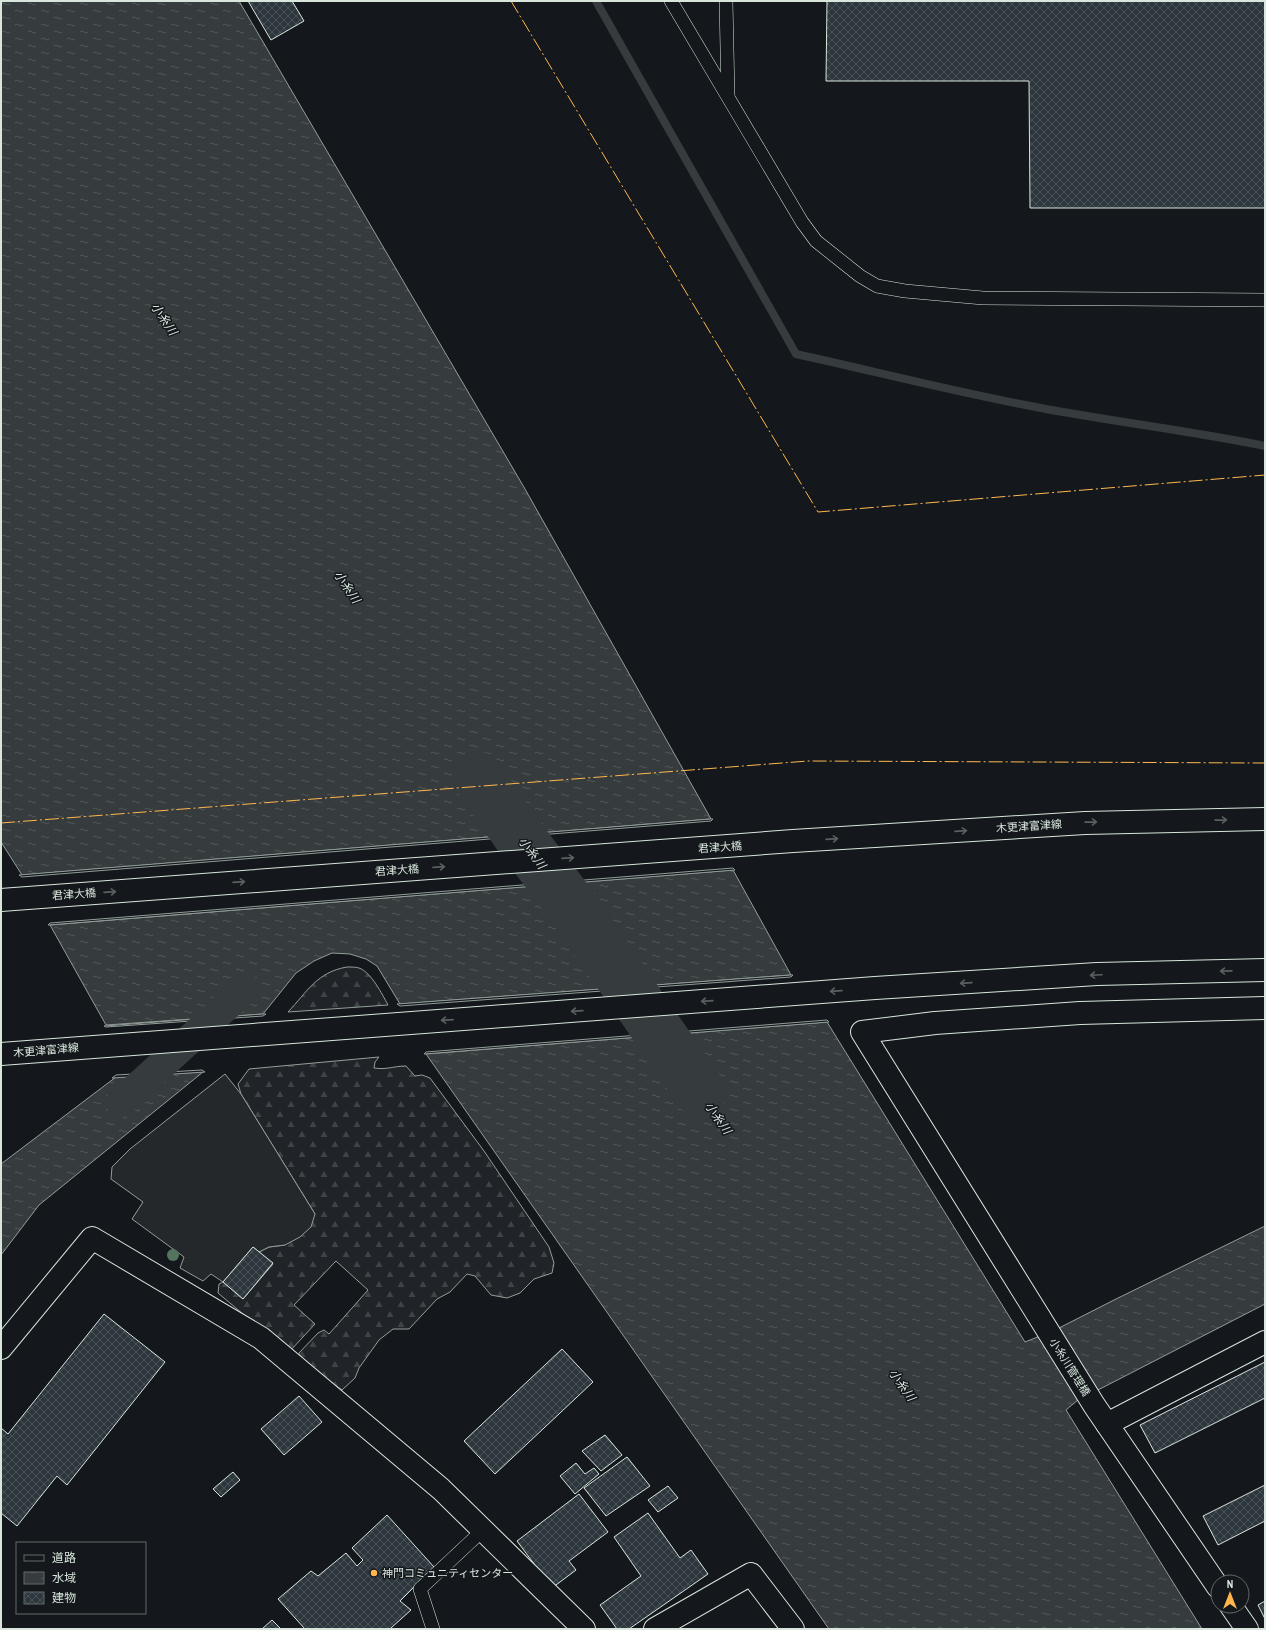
<svg xmlns="http://www.w3.org/2000/svg" width="1266" height="1630" viewBox="0 0 1266 1630" font-family="'Archivo Narrow','Noto Sans JP',sans-serif">
<style>
.forest{fill:url(#forest-firs);stroke:#939e99}
.parking{fill:#24282b;stroke:#939e99}
.water{fill:url(#water-ripples);stroke:#939e99}
.pier{fill:#14181c;stroke:#939e99}
.lines{fill:none;stroke-linecap:round;stroke-linejoin:round}
.stream{stroke:#363b3e;stroke-width:8}
.canal{stroke:#363b3e;stroke-width:30}
.river{stroke:#363b3e;stroke-width:51}
.building{fill:url(#building-cross-hatch);stroke:#d8e6dc}
.service-casing{stroke:#d8e6dc;stroke-width:14}
.minor-casing{stroke:#d8e6dc;stroke-width:24}
.primary-casing{stroke:#d8e6dc;stroke-width:24}
.service{stroke:#14181c;stroke-width:13}
.minor{stroke:#14181c;stroke-width:22}
.primary{stroke:#14181c;stroke-width:22}
.power{stroke:#ffb74d;stroke-width:1;stroke-dasharray:14 3 2 3;stroke-linecap:butt}
.tree{fill:#55745f}
.oneway{stroke:#59605f}
.poi-dot{fill:#ffb74d;stroke:#14181c;stroke-width:1.5}
.labels{text-anchor:middle;dominant-baseline:central;stroke-width:3;stroke-linejoin:round;paint-order:stroke}
.street-label{font-size:11px;fill:#d8e6dc;stroke:#14181c}
.poi-label{font-size:11px;fill:#d8e6dc;stroke:#14181c;text-anchor:start}
.water-label{font-size:12px;font-style:italic;fill:#d8e6dc;stroke:#14181c}
</style>
<defs>
<pattern id="forest-firs" width="22" height="20" patternUnits="userSpaceOnUse"><rect width="22" height="20" fill="#202428"/><path d="M5 1l3.5 6h-7zM16 11l3.5 6h-7z" fill="#404447"/></pattern>
<pattern id="water-ripples" width="26" height="14" patternUnits="userSpaceOnUse"><rect width="26" height="14" fill="#363b3e"/><path d="M2 4q2-2 4 0t4 0M15 11q2-2 4 0t4 0" fill="none" stroke="#525759"/></pattern>
<pattern id="building-cross-hatch" width="8" height="8" patternUnits="userSpaceOnUse"><rect width="8" height="8" fill="#2c363c"/><path d="M0 0l8 8M0 8l8-8" fill="none" stroke="#4a5358"/></pattern>
</defs>
<rect width="100%" height="100%" fill="#14181c"/>
<g class="forest">
<path d="M347,967C351,967 356,967 359,968C371,972 382,994 388,1005L288,1012C307,992 317,972 347,967Z"/>
<path d="M379,1057L375,1062L374,1068C388,1070 393,1066 406,1066L415,1076L422,1075L430,1078L484,1151L549,1247L554,1263L552,1273L534,1279L520,1293L507,1298L491,1295L475,1276L467,1274L450,1292L437,1299L409,1329H393L379,1340L359,1368L355,1378L342,1390L299,1359V1353L318,1333L324,1330L329,1334L368,1290L336,1261L294,1305L315,1324L290,1351L249,1319L218,1293L219,1284L223,1282L243,1299L273,1264L259,1252L269,1247L285,1245L315,1214L241,1094L238,1084L249,1069Z"/>
</g>
<path class="parking" d="M225,1074L241,1094L315,1214L311,1227L300,1237L285,1245L269,1247L259,1252L253,1247L223,1282L211,1274L203,1281L180,1268L184,1257L132,1219L143,1202L111,1179L112,1167L130,1149Z"/>
<g class="water">
<path d="M1,1H239L525,489L711,819L22,875L1,842Z"/>
<path d="M733,870L791,975L400,1004L377,966L366,959L350,954L332,953L314,961L296,973L263,1014L106,1025L50,925Z"/>
<path d="M827,1022L1025,1342L1040,1336L1079,1399L1066,1410L1202,1629H829L426,1054Z"/>
<path d="M203,1072L39,1205L1,1255V1164L116,1077Z"/>
<path d="M1265,1226V1304L1096,1391L1059,1328L1116,1299Z"/>
</g>
<g class="pier">
<path d="M711,819H713L711,821L22,877L19,875Z"/>
<path d="M733,868L735,870L48,925L50,923Z"/>
<path d="M791,975H793L791,977L400,1006L397,1004Z"/>
<path d="M263,1014H266L263,1016L106,1027L104,1026Z"/>
<path d="M827,1020L829,1022L424,1054L426,1052Z"/>
<path d="M202,1070L205,1072L112,1078L116,1075Z"/>
</g>
<g class="lines">
<path class="stream" d="M596,1L796,354C878,372 959,393 1041,408C1116,422 1191,431 1265,446"/>
<path class="canal" d="M121,1102L245,989"/>
<path class="river" d="M478,777L518,835L569,902L701,1093"/>
</g>
<g class="building">
<path d="M248,1H292L304,21L271,40Z"/>
<path d="M827,1H1265V208H1030L1029,81H826Z"/>
<path d="M253,1247L273,1263L243,1299L223,1282Z"/>
<path d="M104,1314L165,1362L67,1485L57,1476L17,1526L1,1513V1428L8,1434Z"/>
<path d="M562,1349L593,1382L495,1474L464,1441Z"/>
<path d="M1265,1362V1398L1155,1453L1140,1425Z"/>
<path d="M299,1396L322,1422L284,1455L261,1429Z"/>
<path d="M605,1435L622,1455L601,1471L582,1451Z"/>
<path d="M627,1457L650,1486L606,1516L584,1488Z"/>
<path d="M576,1463L585,1474L594,1468L599,1474L575,1494L560,1476Z"/>
<path d="M233,1472L240,1480L221,1497L213,1489Z"/>
<path d="M1265,1485V1521L1218,1545L1203,1516Z"/>
<path d="M668,1486L678,1498L658,1512L648,1500Z"/>
<path d="M579,1494L608,1532L569,1561L576,1570L552,1588L517,1541Z"/>
<path d="M648,1513L680,1558L691,1550L708,1574L629,1629H617L600,1605L641,1576L614,1537Z"/>
<path d="M387,1515L434,1567L400,1601L411,1610L391,1628L392,1629H305L278,1599L311,1571L318,1576L346,1553L357,1566L363,1560L352,1548Z"/>
<path d="M1265,1601V1619L1258,1605Z"/>
<path d="M272,1620L281,1629H262Z"/>
</g>
<g class="lines">
<defs>
<g id="service">
<path d="M671,1L802,222L816,241L860,276L877,286L905,291L983,298L1265,300"/>
<path d="M726,1L728,96"/>
<path d="M433,1629L420,1589L483,1530"/>
</g>
<g id="minor">
<path d="M1,1348L92,1238L261,1338L441,1489L584,1629"/>
<path d="M1107,1424L1265,1342"/>
<path d="M1218,1587L1094,1405L862,1032L935,1023L1080,1013L1265,1008"/>
<path d="M1231,1606L1247,1629"/>
<path d="M655,1629L751,1574L793,1629"/>
</g>
<g id="primary">
<path d="M1,900L793,841L1085,823L1265,819"/>
<path d="M1,1054L875,988L1097,974L1265,970"/>
</g>
</defs>
<use href="#service" class="service-casing"/>
<use href="#minor" class="minor-casing"/>
<use href="#primary" class="primary-casing"/>
<use href="#service" class="service"/>
<use href="#minor" class="minor"/>
<use href="#primary" class="primary"/>
<g class="power">
<path d="M511,1L818,512L1265,475"/>
<path d="M1,823L808,761L1265,763"/>
</g>
</g>
<circle class="tree" cx="173" cy="1255" r="6"/>
<defs><path id="oneway-shaft" d="M-6 0H5M1.5-3L5.5 0L1.5 3" fill="none" stroke-width="1.6" stroke-linecap="round" stroke-linejoin="round"/></defs>
<g class="oneway">
<use href="#oneway-shaft" transform="translate(1221 820) rotate(-1)"/>
<use href="#oneway-shaft" transform="translate(1091 822) rotate(-1)"/>
<use href="#oneway-shaft" transform="translate(961 831) rotate(-4)"/>
<use href="#oneway-shaft" transform="translate(832 839) rotate(-4)"/>
<use href="#oneway-shaft" transform="translate(568 858) rotate(-4)"/>
<use href="#oneway-shaft" transform="translate(439 867) rotate(-4)"/>
<use href="#oneway-shaft" transform="translate(239 882) rotate(-4)"/>
<use href="#oneway-shaft" transform="translate(110 892) rotate(-4)"/>
<use href="#oneway-shaft" transform="translate(1226 971) rotate(179)"/>
<use href="#oneway-shaft" transform="translate(1096 975) rotate(177)"/>
<use href="#oneway-shaft" transform="translate(966 983) rotate(176)"/>
<use href="#oneway-shaft" transform="translate(836 991) rotate(176)"/>
<use href="#oneway-shaft" transform="translate(707 1001) rotate(176)"/>
<use href="#oneway-shaft" transform="translate(577 1011) rotate(176)"/>
<use href="#oneway-shaft" transform="translate(447 1020) rotate(176)"/>
</g>
<circle class="poi-dot" cx="374" cy="1573" r="4"/>
<g class="labels">
<g class="street-label">
<text transform="translate(1029 826) rotate(-4)">木更津富津線</text>
<text transform="translate(720 847) rotate(-4)">君津大橋</text>
<text transform="translate(397 870) rotate(-4)">君津大橋</text>
<text transform="translate(74 894) rotate(-4)">君津大橋</text>
<text transform="translate(46 1050) rotate(-5)">木更津富津線</text>
<text transform="translate(1070 1367) rotate(58)">小糸川管理橋</text>
</g>
<g class="poi-label">
<text x="382" y="1573">神門コミュニティセンター</text>
</g>
<g class="water-label">
<text transform="translate(164 319) rotate(56)">小糸川</text>
<text transform="translate(347 587) rotate(56)">小糸川</text>
<text transform="translate(532 853) rotate(53)">小糸川</text>
<text transform="translate(718 1118) rotate(55)">小糸川</text>
<text transform="translate(902 1385) rotate(55)">小糸川</text>
</g>
</g>
<rect width="1266" height="1630" fill="none" stroke="#d8e6dc" stroke-width="4"/>
<rect x="16" y="1542" width="130" height="72" fill="#14181c" stroke="#626a69"/>
<rect x="24" y="1555" width="20" height="6" fill="#14181c" stroke="#626a69"/>
<text x="52" y="1562" font-size="12" fill="#d8e6dc">道路</text>
<rect x="24" y="1572" width="20" height="12" fill="url(#water-ripples)" stroke="#626a69"/>
<text x="52" y="1582" font-size="12" fill="#d8e6dc">水域</text>
<rect x="24" y="1592" width="20" height="12" fill="url(#building-cross-hatch)" stroke="#626a69"/>
<text x="52" y="1602" font-size="12" fill="#d8e6dc">建物</text>
<g transform="translate(1230 1594)"><circle r="19" fill="#14181c" stroke="#626a69"/>
<path d="M0-3L7 15L0 10L-7 15Z" fill="#ffb74d"/>
<text y="-6" font-size="11" font-weight="bold" text-anchor="middle" fill="#d8e6dc">N</text>
</g>
</svg>
